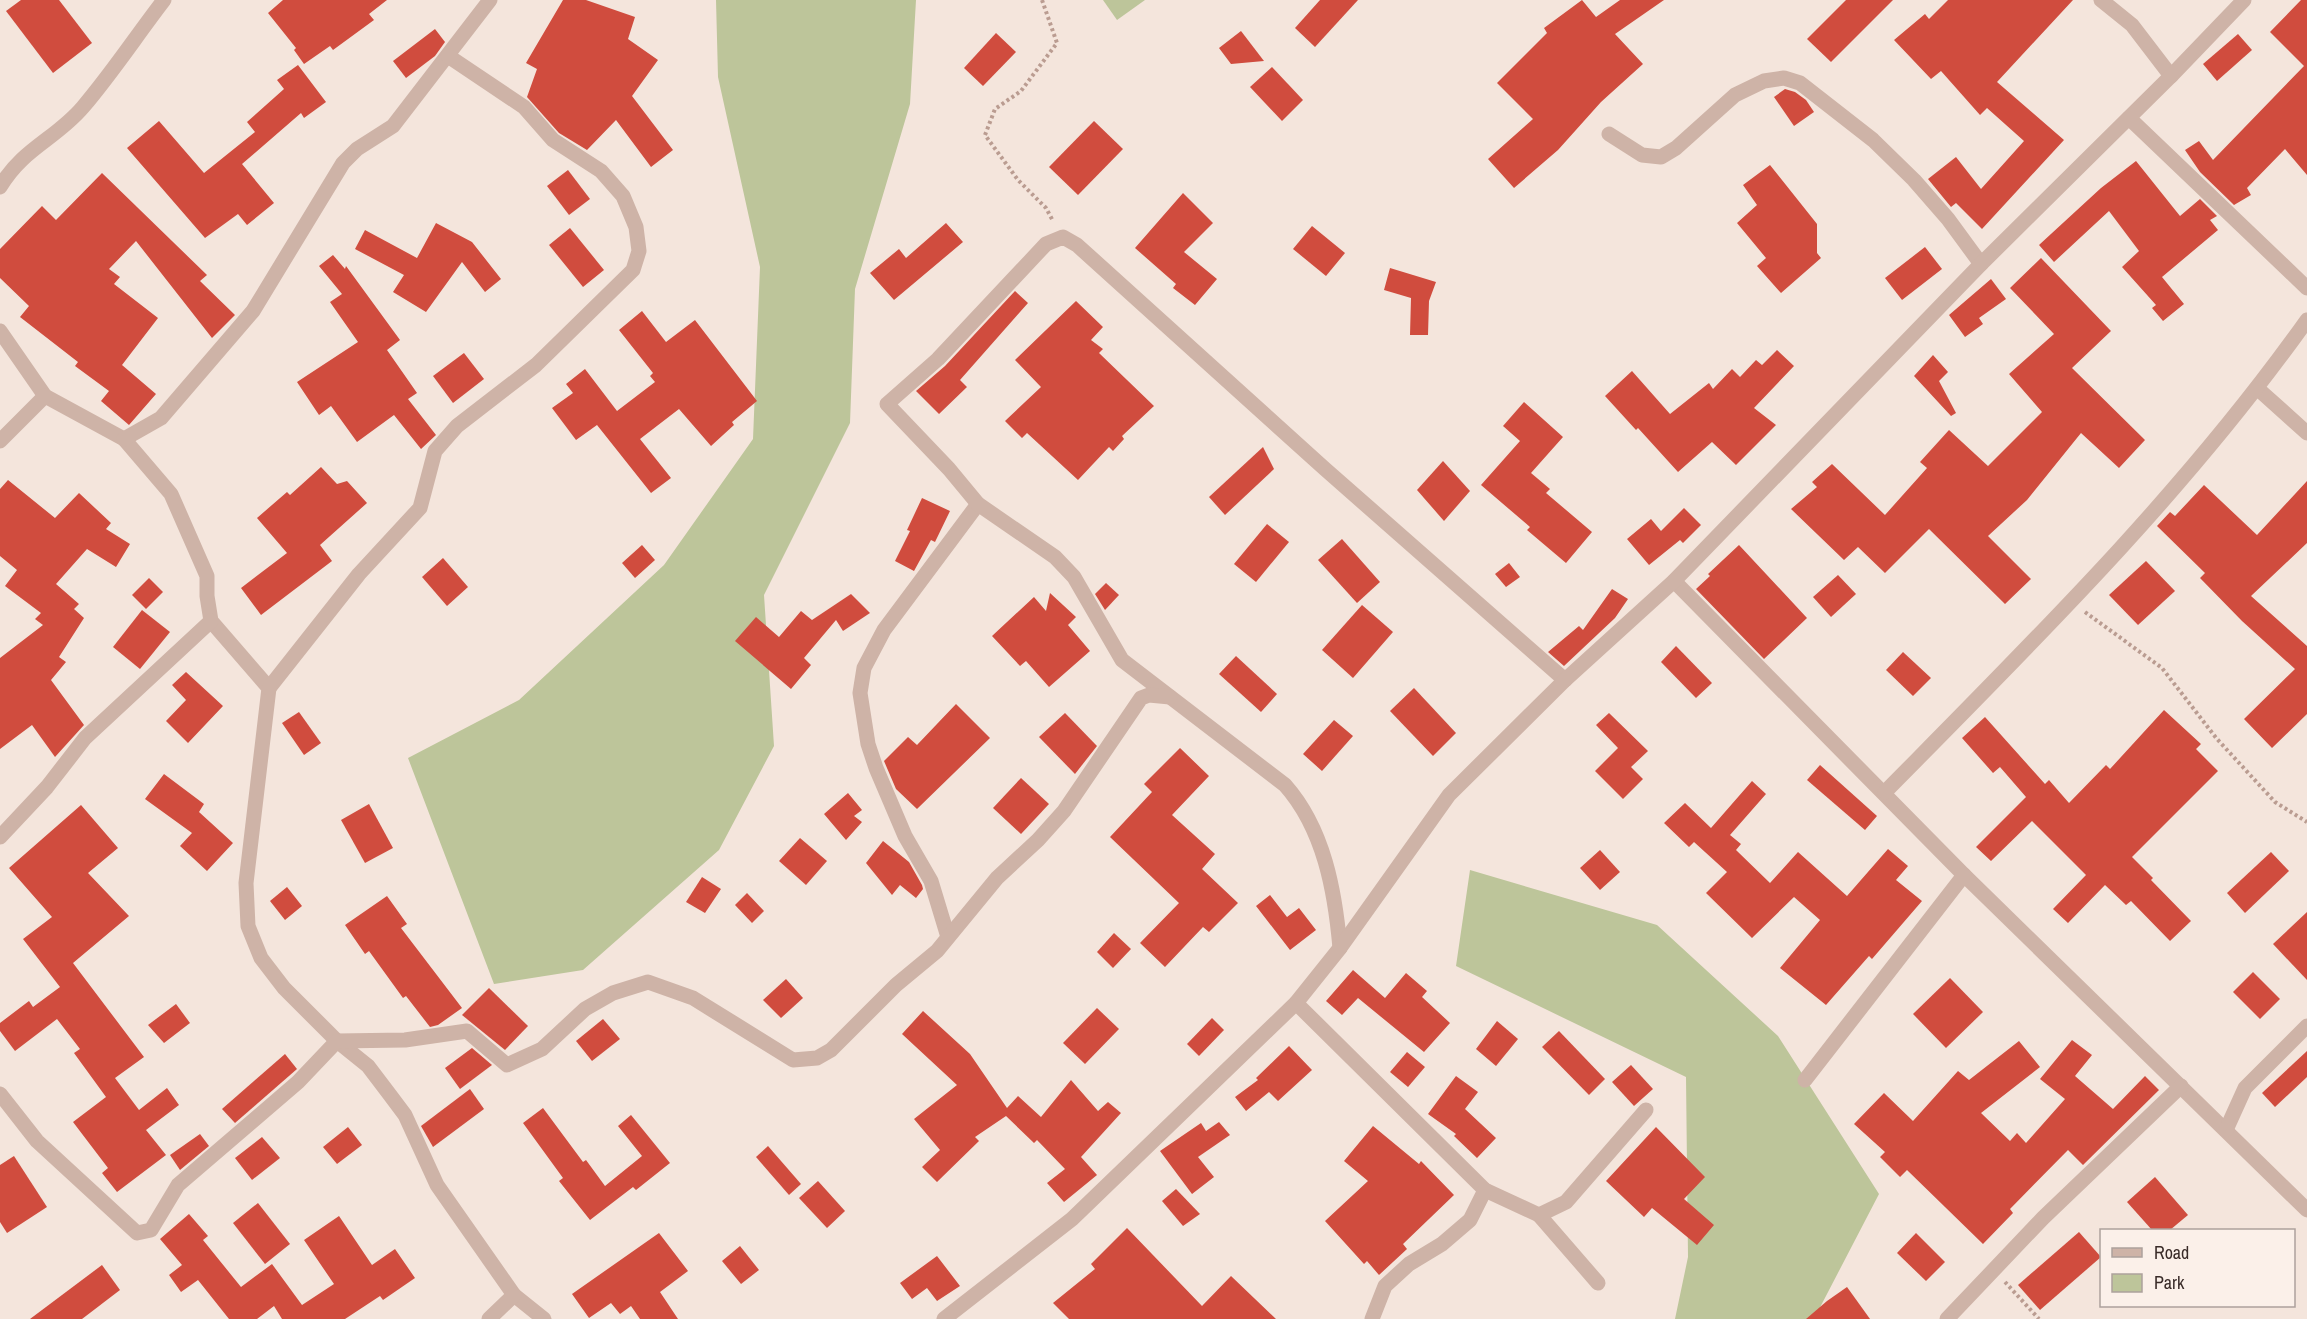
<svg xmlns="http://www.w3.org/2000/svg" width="2307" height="1319" viewBox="0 0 2307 1319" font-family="'Archivo Narrow',sans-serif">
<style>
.green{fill:#bdc59a}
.building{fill:#d04c3e}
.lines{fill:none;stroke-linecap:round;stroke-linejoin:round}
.path{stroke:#ba9c91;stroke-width:4;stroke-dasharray:3 3;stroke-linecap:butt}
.minor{stroke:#ceb3a7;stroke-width:15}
</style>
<rect width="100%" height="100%" fill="#f4e5dc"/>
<g class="green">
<path d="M716,0H916L910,104L855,289L850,423L764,595L774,746L719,850L583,970L494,984L408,758L519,700L664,565L753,439L760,267L718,77Z"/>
<path d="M1103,0H1145L1117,20Z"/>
<path d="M1470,870L1657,925L1778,1036L1879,1194L1814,1319H1675L1688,1257L1686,1077L1456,966Z"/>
</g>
<g class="building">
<path d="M21,0H59L92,43L53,73L6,11Z"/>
<path d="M283,0H387L369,14L374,20L333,50L330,46L304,64L294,50L296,48L268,13Z"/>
<path d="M563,0H586L635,17L628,39L658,60L632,96L673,150L651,167L616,120L587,150L559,133L527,97L537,69L526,63Z"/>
<path d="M1320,0H1358L1315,47L1295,28Z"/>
<path d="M1582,0L1596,17L1620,0H1664L1615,34L1643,64L1601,102L1558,150L1514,188L1488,159L1533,119L1497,83L1547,33L1544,28Z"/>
<path d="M1846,0H1893L1831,62L1807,39Z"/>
<path d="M1948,0H2073L1997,82L2064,140L1982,229L1956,203L1951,207L1928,179L1956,157L1981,189L2024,141L1987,108L1980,115L1941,71L1931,79L1894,40L1925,14L1929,19Z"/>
<path d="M2301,0H2307V175L2285,149L2247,188L2251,195L2234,205L2200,172L2185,150L2199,141L2213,160L2304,66L2270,32Z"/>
<path d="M435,29L445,42L435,56L406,78L393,61Z"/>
<path d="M1241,31L1264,61L1231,64L1219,48Z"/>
<path d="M996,33L1016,52L983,86L964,68Z"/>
<path d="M2238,34L2252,50L2217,81L2203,64Z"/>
<path d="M298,65L326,102L304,118L301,113L242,164L274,203L247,225L238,214L205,238L127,148L159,121L204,173L255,132L247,122L284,89L277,80Z"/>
<path d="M1272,67L1303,100L1282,121L1250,87Z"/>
<path d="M1785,89L1795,92L1806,100L1814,112L1794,126L1774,97Z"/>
<path d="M1094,121L1123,149L1078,195L1049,167Z"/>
<path d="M2136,161L2180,216L2200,199L2217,216L2210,220L2218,230L2162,277L2184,304L2163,321L2152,308L2156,305L2122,267L2139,251L2109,211L2054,262L2039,245L2101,188Z"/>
<path d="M1770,165L1817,224V253L1821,258L1781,293L1757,266L1766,258L1737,223L1757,205L1743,185Z"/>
<path d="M568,170L590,199L569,215L547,186Z"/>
<path d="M102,173L207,275L200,281L235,315L212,338L136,241L109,269L120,277L114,284L158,318L122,365L156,394L129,425L101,401L109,391L75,366L78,362L20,317L29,306L0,278V249L42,206L56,220Z"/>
<path d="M1183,193L1213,223L1184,252L1217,279L1195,305L1173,288L1176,284L1135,248Z"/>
<path d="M436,223L472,242L501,279L485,292L462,262L426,312L393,292L404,275L355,249L365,230L417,258Z"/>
<path d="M946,223L963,242L894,300L870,273L899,249L906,258Z"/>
<path d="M1312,226L1345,253L1326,276L1293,249Z"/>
<path d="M570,228L604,270L583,287L549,245Z"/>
<path d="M1925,247L1942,269L1902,300L1885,278Z"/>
<path d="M333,255L345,269L346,266L400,340L387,350L417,393L408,399L436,435L421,449L394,415L357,442L331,406L319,415L297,382L358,342L330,302L342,294L319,266Z"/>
<path d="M2041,258L2111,331L2072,368L2145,440L2119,468L2081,433L2027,500L1988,536L2031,579L2005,604L1929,529L1885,573L1858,547L1844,560L1791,509L1817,487L1812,482L1832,464L1885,515L1927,468L1920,462L1949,430L1988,466L2042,412L2009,374L2054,334L2010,288Z"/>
<path d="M1390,268L1436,282L1429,301L1428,335H1410L1411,298L1384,290Z"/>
<path d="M1991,279L2006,299L1979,318L1983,324L1965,337L1949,315Z"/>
<path d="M1015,291L1028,303L960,380L967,387L939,414L916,391L945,366Z"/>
<path d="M1076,301L1103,327L1091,340L1103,349L1099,353L1154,406L1122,436L1124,439L1113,451L1109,447L1078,480L1027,433L1022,438L1005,421L1041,387L1015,360Z"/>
<path d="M642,311L666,342L695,320L757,401L732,422L734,425L711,446L679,409L640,439L671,478L651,493L597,425L576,440L552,408L573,393L566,384L585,369L617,411L655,382L650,376L653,373L619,330Z"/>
<path d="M1777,350L1794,366L1754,408L1776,425L1736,465L1712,442L1678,472L1638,428L1636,430L1605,396L1632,371L1670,414L1709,383L1713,389L1732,369L1740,377L1756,360L1762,365Z"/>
<path d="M464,353L484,379L453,403L433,376Z"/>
<path d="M1933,355L1948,372L1939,381L1956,413L1951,416L1914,376Z"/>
<path d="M1524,402L1563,437L1531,473L1550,489L1546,493L1592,532L1566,563L1527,530L1530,527L1481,485L1520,441L1503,426Z"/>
<path d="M1263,447L1274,469L1225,515L1209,497Z"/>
<path d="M1443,461L1470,491L1444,521L1417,490Z"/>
<path d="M321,467L337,484L347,481L367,503L320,545L332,561L261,615L241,588L287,553L257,518L287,492L290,495Z"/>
<path d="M8,480L55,518L79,493L111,523L106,529L130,544L116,567L87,549L56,584L79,604L74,609L84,618L59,657L66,662L51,680L84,725L55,757L32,725L0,749V658L43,625L35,619L41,613L5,586L17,570L0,556V489Z"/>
<path d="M2307,481V543L2251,596L2307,646V714L2272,748L2244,719L2295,669L2242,621L2200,578L2205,573L2157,526L2170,512L2175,516L2204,485L2257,535Z"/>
<path d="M922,498L950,511L935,542L931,540L914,571L895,561L910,531L907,530Z"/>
<path d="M1684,508L1701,525L1683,543L1680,540L1649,565L1627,539L1651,519L1661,531Z"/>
<path d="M1267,524L1289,542L1256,582L1234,564Z"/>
<path d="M1342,539L1380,582L1357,603L1318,560Z"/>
<path d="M642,545L655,560L635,578L622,563Z"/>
<path d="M1739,545L1807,618L1764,659L1696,589L1710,576L1708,574Z"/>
<path d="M443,558L468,587L447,606L422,577Z"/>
<path d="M2146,561L2175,591L2138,625L2109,595Z"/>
<path d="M1509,563L1520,577L1506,587L1495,574Z"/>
<path d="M1838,575L1856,594L1831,617L1813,597Z"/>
<path d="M149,578L163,592L146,609L132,595Z"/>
<path d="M1106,583L1119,595L1105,610L1095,594Z"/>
<path d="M1612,589L1628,599L1615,618L1564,666L1548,652L1579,626L1583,630Z"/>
<path d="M1050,593L1076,617L1068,625L1090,651L1049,687L1026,661L1020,666L992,636L1034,597L1046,611Z"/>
<path d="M851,594L870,613L843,631L836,620L804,658L811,665L791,689L735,641L756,617L779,637L801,611L812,620Z"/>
<path d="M1362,605L1393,632L1353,678L1322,650Z"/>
<path d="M142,610L170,632L140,669L113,647Z"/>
<path d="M1676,646L1712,683L1696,698L1661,662Z"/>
<path d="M1903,652L1931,678L1913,696L1886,670Z"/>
<path d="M1236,656L1277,694L1261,712L1219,674Z"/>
<path d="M186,672L223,706L188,743L166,721L186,700L172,685Z"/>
<path d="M1414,688L1456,733L1433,756L1390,711Z"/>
<path d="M956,704L990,738L917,809L896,789L884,761L908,737L917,745Z"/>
<path d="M2164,710L2201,744L2196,749L2218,771L2132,857L2153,878L2151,880L2191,921L2170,941L2131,901L2126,905L2105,885L2068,923L2053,909L2086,875L2032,821L1991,861L1976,847L2026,797L2000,767L1993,773L1962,738L1985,717L2045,784L2049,780L2069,803L2106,765L2110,769Z"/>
<path d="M299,712L321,743L304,755L282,723Z"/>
<path d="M1065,713L1097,746L1075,774L1039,737Z"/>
<path d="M1609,713L1648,751L1631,767L1643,779L1623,799L1595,771L1618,748L1596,725Z"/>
<path d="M1334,720L1353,736L1322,771L1303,754Z"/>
<path d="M1180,748L1209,776L1172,815L1215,854L1202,869L1238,903L1209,932L1203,927L1165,967L1140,943L1179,903L1110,837L1152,792L1144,784Z"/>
<path d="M1820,765L1877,816L1865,830L1807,780Z"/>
<path d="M164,774L204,804L199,812L233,843L207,871L180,846L192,833L145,799Z"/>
<path d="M1021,778L1049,804L1021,834L993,808Z"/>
<path d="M1752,781L1766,794L1730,835L1741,844L1736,850L1770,883L1798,852L1847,896L1888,849L1908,866L1896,880L1922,901L1872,959L1869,956L1826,1005L1780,968L1820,920L1794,897L1752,938L1706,893L1727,872L1694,842L1689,847L1664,823L1685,803L1711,828Z"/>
<path d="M848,793L862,810L854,816L862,822L846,840L824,814Z"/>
<path d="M369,804L393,848L365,863L341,820Z"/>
<path d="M81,805L118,848L88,873L129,916L73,963L144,1057L115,1078L139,1110L167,1088L179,1105L146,1130L166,1155L117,1192L102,1173L108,1168L73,1122L106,1097L74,1053L80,1049L57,1019L15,1051L0,1031V1023L29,1001L33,1007L60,987L23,939L52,917L9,868Z"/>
<path d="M800,838L827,861L806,885L779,861Z"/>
<path d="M883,841L909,862L922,885L923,889L916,898L900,885L892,895L866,863Z"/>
<path d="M1600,850L1620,872L1600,890L1580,868Z"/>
<path d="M2271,852L2289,871L2245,913L2227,893Z"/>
<path d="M702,877L721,889L705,913L686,902Z"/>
<path d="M287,887L302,906L285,920L270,901Z"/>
<path d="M747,893L764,911L752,923L735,905Z"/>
<path d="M1270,895L1287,917L1299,908L1316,930L1290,950L1256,906Z"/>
<path d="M387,896L407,924L401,928L462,1008L438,1025L430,1027L406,996L403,998L369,951L365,954L345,925Z"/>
<path d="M2307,912V980L2273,944Z"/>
<path d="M1114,933L1131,949L1113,968L1097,952Z"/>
<path d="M1353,970L1385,998L1406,973L1427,991L1422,997L1450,1023L1424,1052L1358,998L1342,1015L1326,1001Z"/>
<path d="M2253,972L2280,999L2260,1019L2233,992Z"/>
<path d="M1950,978L1983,1012L1946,1048L1913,1014Z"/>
<path d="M786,979L803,998L781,1018L763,1000Z"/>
<path d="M489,988L528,1026L505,1050L462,1015Z"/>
<path d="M176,1004L190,1023L164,1043L148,1025Z"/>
<path d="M1097,1008L1119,1029L1085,1064L1063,1043Z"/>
<path d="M923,1011L970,1054L1007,1108L1018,1096L1041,1117L1071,1080L1098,1111L1108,1102L1121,1113L1081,1157L1097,1175L1064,1202L1047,1183L1065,1169L1037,1140L1034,1143L1006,1116L975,1137L979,1141L937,1182L922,1167L940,1150L914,1119L957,1085L902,1034Z"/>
<path d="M1212,1018L1224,1030L1199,1056L1187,1044Z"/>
<path d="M603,1019L620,1039L592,1061L576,1041Z"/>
<path d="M1497,1021L1518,1039L1496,1066L1476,1049Z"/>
<path d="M1559,1031L1605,1079L1589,1095L1542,1047Z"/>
<path d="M2072,1040L2092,1055L2075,1076L2113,1109L2145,1076L2159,1090L2083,1165L2068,1150L2010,1209L2013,1213L1983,1244L1907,1170L1900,1177L1880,1157L1885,1152L1854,1124L1884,1093L1913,1121L1958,1071L1969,1080L2019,1041L2040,1067L1981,1113L2010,1141L2017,1133L2026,1143L2065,1099L2040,1079Z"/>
<path d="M1289,1046L1312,1070L1278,1101L1269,1092L1246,1111L1235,1097L1258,1080L1256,1078Z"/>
<path d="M472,1048L492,1065L460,1089L445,1068Z"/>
<path d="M2307,1051V1077L2275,1107L2262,1093Z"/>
<path d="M1407,1052L1425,1067L1408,1087L1390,1072Z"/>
<path d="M285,1054L297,1069L235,1123L222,1109Z"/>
<path d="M1631,1065L1653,1089L1634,1106L1612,1082Z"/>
<path d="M1456,1076L1478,1092L1465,1109L1496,1138L1477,1158L1454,1136L1456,1134L1428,1114Z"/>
<path d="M470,1089L484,1109L433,1147L421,1126Z"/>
<path d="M543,1108L583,1162L586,1160L605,1186L642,1156L618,1126L631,1115L670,1163L636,1190L633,1187L590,1220L559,1181L563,1178L523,1123Z"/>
<path d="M1219,1122L1230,1135L1198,1157L1214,1177L1192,1194L1160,1151L1201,1123L1206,1131Z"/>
<path d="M1373,1126L1419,1164L1421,1161L1454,1195L1403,1244L1407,1249L1379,1275L1367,1261L1364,1264L1325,1221L1368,1181L1344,1161Z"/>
<path d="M348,1127L362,1145L337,1164L323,1147Z"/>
<path d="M1656,1127L1705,1177L1684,1199L1714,1225L1697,1245L1652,1208L1644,1217L1606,1181Z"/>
<path d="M200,1134L209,1146L180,1170L170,1155Z"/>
<path d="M262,1137L280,1158L252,1180L235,1158Z"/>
<path d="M768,1146L801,1184L789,1195L756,1157Z"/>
<path d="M14,1156L47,1207L7,1233L0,1222V1165Z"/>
<path d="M2155,1177L2188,1215L2170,1230H2152L2127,1202Z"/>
<path d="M818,1181L845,1211L827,1228L799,1198Z"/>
<path d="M1176,1189L1200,1214L1183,1226L1162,1201Z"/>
<path d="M258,1203L290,1244L265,1264L233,1223Z"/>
<path d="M189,1214L208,1236L203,1240L241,1287L272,1264L302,1305L334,1284L304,1240L339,1216L372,1265L395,1249L415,1278L383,1300L380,1296L345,1319H282L274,1306L257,1319H229L198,1280L181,1292L169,1275L182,1265L160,1239Z"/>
<path d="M1127,1228L1202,1306L1231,1276L1276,1319H1069L1053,1303L1095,1269L1091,1264Z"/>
<path d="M2079,1232L2101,1257L2040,1310L2018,1285Z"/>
<path d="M659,1233L688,1271L660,1292L678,1319H640L631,1306L620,1314L611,1303L589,1318L572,1294Z"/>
<path d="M1916,1233L1945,1262L1926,1281L1897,1253Z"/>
<path d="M740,1246L759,1270L741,1284L722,1261Z"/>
<path d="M937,1256L960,1286L937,1301L927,1288L912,1299L900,1283Z"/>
<path d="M102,1265L120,1290L82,1319H30Z"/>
<path d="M1847,1287L1870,1319H1806L1827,1301Z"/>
</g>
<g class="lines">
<g class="path">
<path d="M1042,0L1057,43L1021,91L995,109L985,135L1018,180L1046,208L1053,221"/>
<path d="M2085,612L2162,668L2217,739L2275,802L2307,822"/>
<path d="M2005,1282L2039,1319"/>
</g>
<g class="minor">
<path d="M2101,0L2132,25L2171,76"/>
<path d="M2129,118L2307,288"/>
<path d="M1609,134L1642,155L1661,157L1676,148L1735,95L1764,81L1784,78L1800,83L1873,140L1914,180L1948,219L1981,264"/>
<path d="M0,187C23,148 56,139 83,107C112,73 137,35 164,0"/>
<path d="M0,331L45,396L124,439L171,494L207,576V596L211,621L269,688L246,883L248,926L261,958L284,988L337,1041L368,1066L390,1095L405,1115L437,1185L514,1295L544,1319"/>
<path d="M2258,389L2307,433"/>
<path d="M124,439L161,418L253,311L343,163L357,149L393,126L490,0"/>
<path d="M0,441L45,396"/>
<path d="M1674,581L1964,875L2307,1210"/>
<path d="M269,688L359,574L420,508L435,451L457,426L536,365L633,270L639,251L636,227L623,196L601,171L553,140L524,107L448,56"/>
<path d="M1885,792C2033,642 2185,492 2307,320"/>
<path d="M0,837L47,787L85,738L211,621"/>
<path d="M948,937L931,881L905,836L876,768L868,744L860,693L864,668L884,630L978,504"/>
<path d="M1340,948C1335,891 1324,829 1285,785L1122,660L1074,577L1055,557L978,504L949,469L887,404L938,359L1046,244L1063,237L1077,245L1325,469L1565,680"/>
<path d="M1296,1003L1485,1190L1539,1215L1598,1283"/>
<path d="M1805,1080L1964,875"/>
<path d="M0,1094L37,1141L137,1233L151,1230L178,1185L298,1082L337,1041L405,1040L467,1031L507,1065L542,1049L585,1009L613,993L648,982L693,998L793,1060L817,1058L831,1050L896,985L937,951L997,878L1038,840L1064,811L1141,698L1149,695L1170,697"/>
<path d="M2226,1130L2245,1088L2307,1026"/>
<path d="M1539,1215L1566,1202L1646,1110"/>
<path d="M489,1319L514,1295"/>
<path d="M944,1319L1072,1219L1296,1003L1340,948L1449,795L1565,680L1674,581L1981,264L2171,76L2244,0"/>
<path d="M1372,1319L1385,1286L1409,1264L1442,1244L1470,1220L1485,1190"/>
<path d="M1947,1319L2043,1218L2181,1086"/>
</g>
</g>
<rect x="2100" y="1229" width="195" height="78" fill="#fbf0e9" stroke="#ada19c" stroke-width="1.5"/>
<rect x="2112" y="1248" width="30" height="9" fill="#ceb3a7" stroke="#ada19c" stroke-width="1.5"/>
<text x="2154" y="1259" font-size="18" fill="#392b28">Road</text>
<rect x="2112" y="1274" width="30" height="18" fill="#bdc59a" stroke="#ada19c" stroke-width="1.5"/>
<text x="2154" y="1289" font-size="18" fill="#392b28">Park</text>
</svg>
